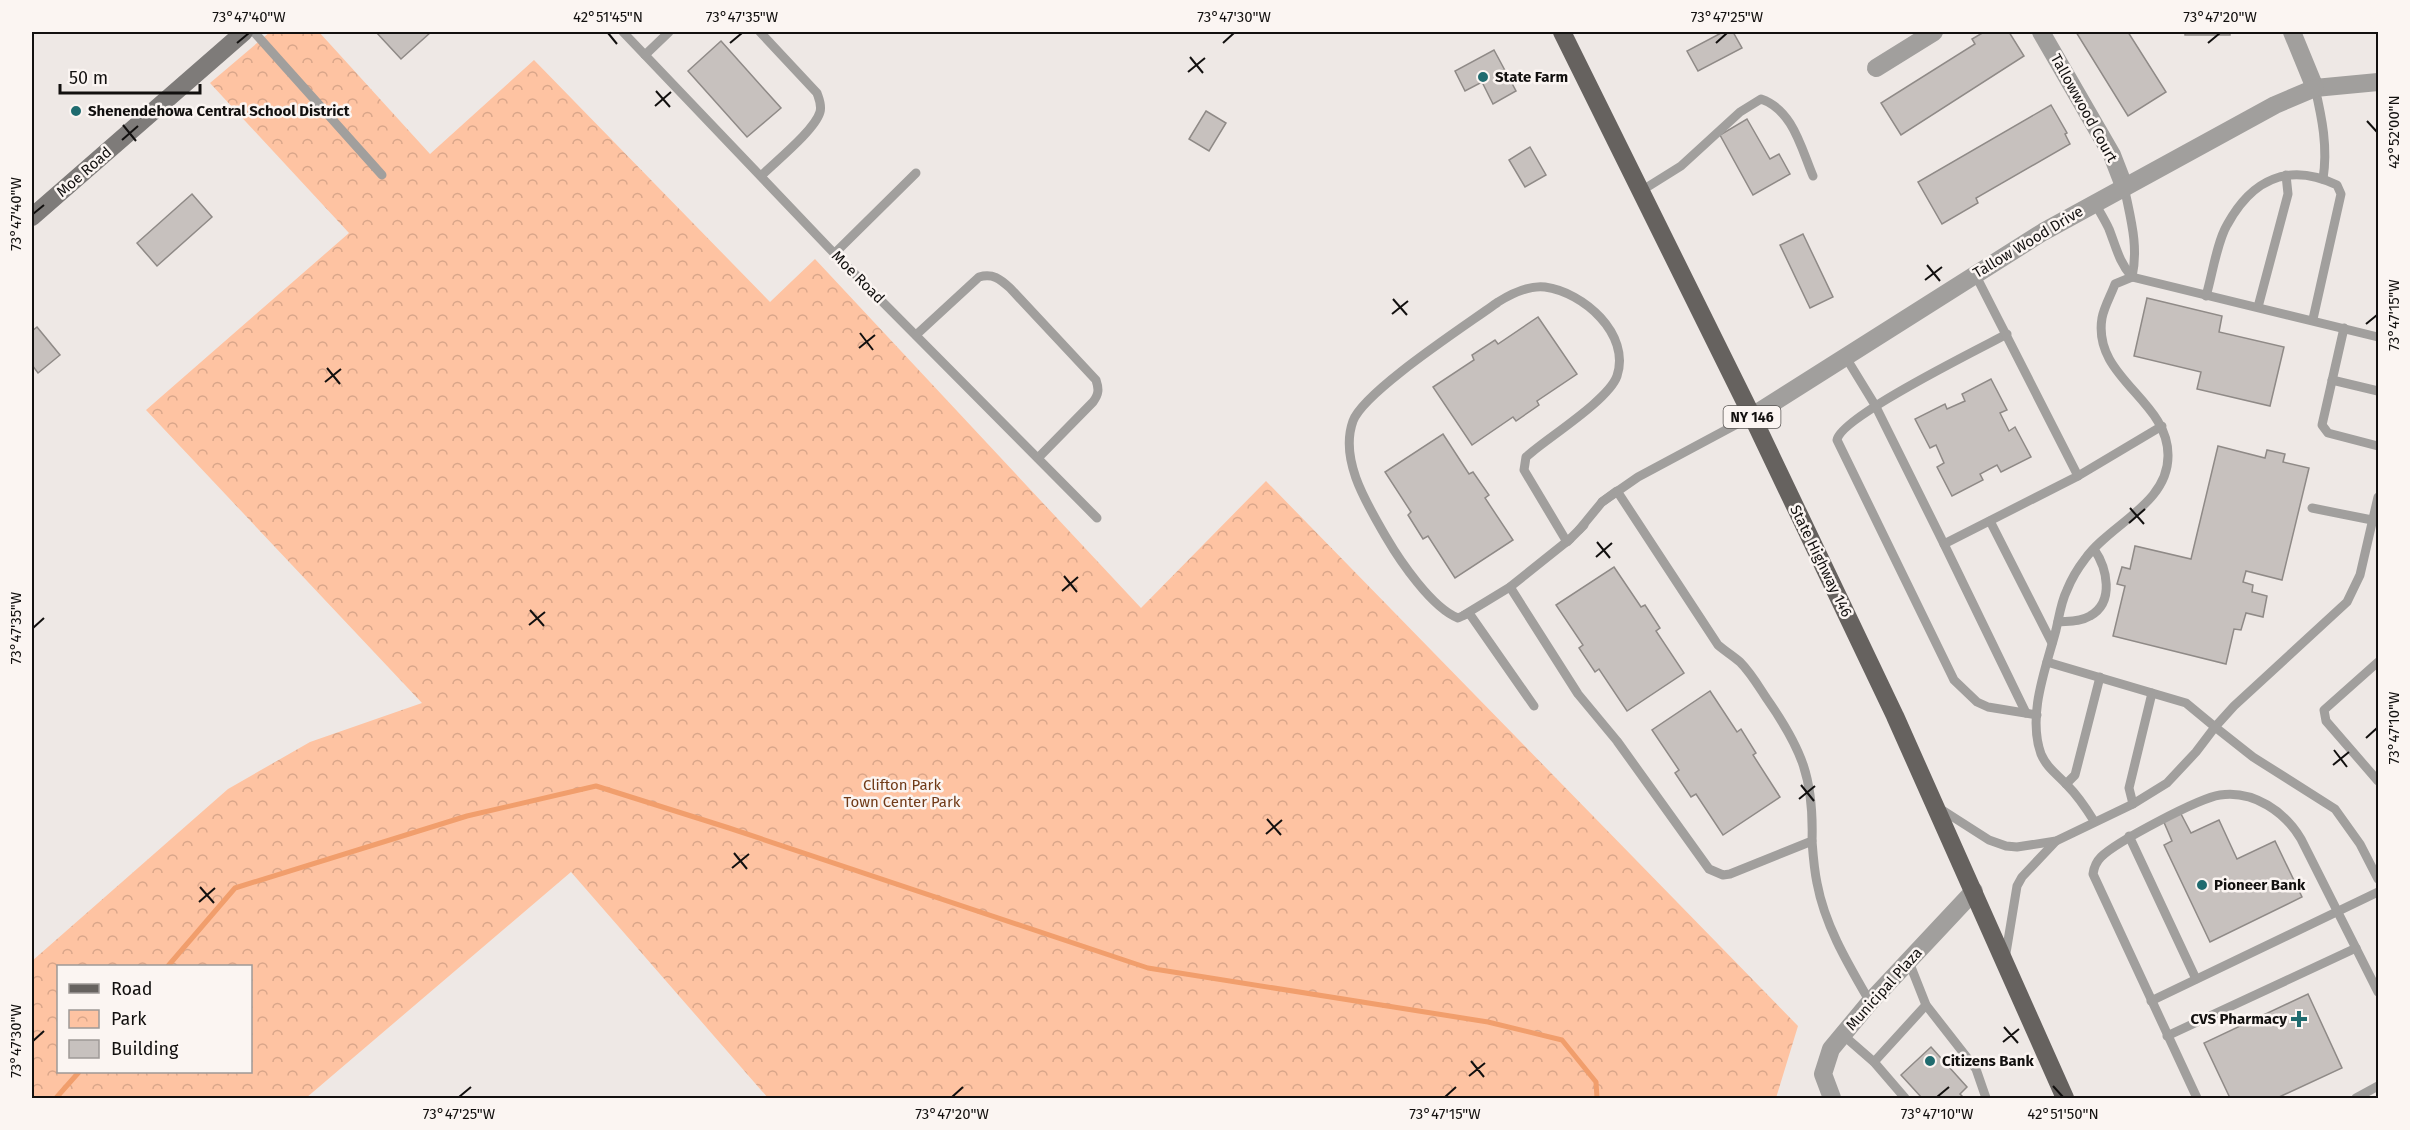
<svg xmlns="http://www.w3.org/2000/svg" width="2410" height="1130" viewBox="0 0 2410 1130" font-family="'Fira Sans',sans-serif">
<style>
.park{fill:url(#park-crowns);fill-rule:evenodd}
.lines{fill:none;stroke-linecap:round;stroke-linejoin:round}
.stream{stroke:#f19e6c;stroke-width:5}
.building{fill:#c7c1be;stroke:#8f8a87;stroke-width:1.5}
.lane{stroke:#a19f9d;stroke-width:9}
.street{stroke:#a19f9d;stroke-width:18}
.secondary{stroke:#7e7b79;stroke-width:18}
.primary{stroke:#66625f;stroke-width:18}
.ticks{fill:none;stroke:#12100f;stroke-width:2}
.poi-dot{fill:#1f6b6f;stroke:#fbf5f2;stroke-width:2}
.labels{text-anchor:middle;dominant-baseline:central;stroke-width:5;stroke-linejoin:round;paint-order:stroke}
.shield{fill:#fbf5f2;stroke:#585553;stroke-width:1.5}
.shield-label{font-size:14px;font-weight:bold;fill:#12100f}
.poi-label{font-size:15px;font-weight:bold;fill:#12100f;stroke:#fbf5f2;text-anchor:start}
.street-label{font-size:15px;fill:#12100f;stroke:#fbf5f2}
.park-label{font-size:15px;fill:#703a17;stroke:#fbf5f2}
.neatline{fill:none;stroke:#12100f;stroke-width:2}
.ticks-label{font-size:15px;text-anchor:middle;fill:#12100f}
</style>
<defs>
<pattern id="park-crowns" width="20" height="18" patternUnits="userSpaceOnUse" patternTransform="scale(1.5)"><rect width="20" height="18" fill="#fec3a2"/><path d="M2 6a3 3 0 1 1 6 0M12 15a3 3 0 1 1 6 0" fill="none" stroke="#d9a68a"/></pattern>
</defs>
<rect width="100%" height="100%" fill="#eee8e5"/>
<path class="park" d="M270,32H319L430,154L534,60L770,302L815,259L1141,608L1266,481L1798,1026L1776,1098H768L571,872L306,1098H32V961L228,789L310,742L422,703L146,410L349,233L210,83ZM58,966H250V1072H58Z"/>
<g class="lines">
<g class="stream">
<path d="M168,966L235,888L467,816L596,786L729,828L1148,968L1488,1022L1562,1040L1596,1082L1597,1098"/>
<path d="M56,1098L79,1072"/>
</g>
</g>
<g class="building">
<path d="M376,32H431L401,59Z"/>
<path d="M1723,32H1733L1742,48L1698,71L1687,51Z"/>
<path d="M1984,32H2009L2024,56L1901,135L1881,103L1975,44L1972,39Z"/>
<path d="M2076,32H2128L2166,92L2128,116Z"/>
<rect x="2185" y="32" width="45" height="3"/>
<path d="M721,41L781,108L747,137L688,71Z"/>
<path d="M1494,50L1516,91L1493,104L1482,82L1465,91L1455,71Z"/>
<path d="M2051,105L2067,133L2065,134L2070,144L1976,198L1978,203L1942,224L1918,182Z"/>
<path d="M1206,111L1226,123L1209,151L1189,139Z"/>
<path d="M1747,119L1770,159L1779,154L1790,174L1753,195L1720,135Z"/>
<path d="M1530,147L1546,175L1525,187L1509,160Z"/>
<path d="M192,194L212,217L157,266L137,243Z"/>
<path d="M1803,234L1833,297L1810,308L1780,245Z"/>
<path d="M2147,298L2222,316L2219,332L2284,347L2270,406L2197,389L2201,372L2134,356Z"/>
<path d="M1538,317L1577,374L1537,401L1539,405L1516,421L1513,417L1472,445L1433,387L1474,360L1472,355L1495,340L1498,344Z"/>
<path d="M37,327L60,355L38,373L32,365V331Z"/>
<path d="M1991,379L2007,410L2000,413L2009,431L2015,427L2031,457L2001,472L1997,465L1980,474L1983,480L1952,496L1937,467L1944,463L1936,445L1930,448L1915,419L1945,404L1947,409L1965,401L1962,394Z"/>
<path d="M1443,434L1469,474L1473,472L1489,495L1485,498L1513,540L1455,578L1428,536L1423,539L1408,515L1411,512L1385,472Z"/>
<path d="M2218,446L2265,458L2267,450L2285,454L2283,462L2309,468L2282,580L2246,571L2243,582L2253,585L2252,592L2267,596L2263,617L2246,613L2241,630L2234,629L2226,664L2113,636L2125,586L2117,584L2122,567L2130,569L2135,546L2191,559Z"/>
<path d="M1614,567L1641,607L1645,605L1660,628L1656,631L1684,673L1627,711L1599,669L1595,672L1579,648L1583,645L1556,605Z"/>
<path d="M1710,691L1737,732L1741,729L1756,753L1753,755L1780,797L1723,835L1696,794L1691,797L1675,773L1679,770L1652,730Z"/>
<path d="M2180,812L2191,833L2219,820L2237,859L2275,841L2302,897L2210,942L2164,845L2172,841L2163,820Z"/>
<path d="M2308,994L2342,1068L2277,1098H2230L2204,1043Z"/>
<path d="M1931,1047L1967,1087L1960,1094L1964,1098H1922L1901,1075Z"/>
</g>
<g class="lines">
<g class="lane">
<path d="M254,32L382,175"/>
<path d="M623,32L829,248L1097,518"/>
<path d="M760,32L817,93C819,99 822,105 820,112C815,130 775,162 761,176"/>
<path d="M645,55L669,32"/>
<path d="M2315,88C2322,118 2328,147 2323,179"/>
<path d="M2124,186C2130,217 2139,245 2132,277"/>
<path d="M1641,191L1681,166L1740,112L1761,99C1793,110 1801,148 1813,176"/>
<path d="M2095,203C2099,211 2105,220 2109,229C2116,247 2119,262 2132,277L2378,337"/>
<path d="M835,253L916,173"/>
<path d="M2206,296C2212,276 2217,242 2227,225C2252,179 2289,162 2337,185L2341,194L2313,319"/>
<path d="M2258,307L2288,194L2286,175"/>
<path d="M2344,328L2322,425L2328,433L2378,446"/>
<path d="M2007,334C1981,348 1840,417 1837,440L1954,680L1977,702L1988,707L2037,715"/>
<path d="M916,335L979,277C993,273 1000,279 1010,288L1096,380C1099,389 1099,394 1093,402L1038,458"/>
<path d="M1845,356L1875,405L1944,544L2078,476L1975,274"/>
<path d="M2332,380L2378,391"/>
<path d="M2078,476L2162,426"/>
<path d="M2312,508L2372,520"/>
<path d="M1990,521L2052,643"/>
<path d="M1579,530L1602,502L1638,477L1752,416"/>
<path d="M1944,544L2026,713"/>
<path d="M1510,587L1578,694L1617,741L1709,869L1723,875L1730,874L1812,841C1814,779 1802,749 1767,699C1759,687 1751,673 1740,662C1733,656 1725,651 1718,645L1617,491L1602,502"/>
<path d="M1464,615L1510,587L1570,539"/>
<path d="M2058,622C2069,621 2080,622 2090,616C2115,602 2107,568 2094,549"/>
<path d="M2047,662L2186,703L2215,727L2234,706L2347,602L2360,575L2378,497"/>
<path d="M2378,662L2324,710L2326,721L2378,781"/>
<path d="M1534,706L1469,613L1458,618C1432,608 1400,561 1386,537C1367,504 1339,460 1353,421C1364,391 1468,324 1498,302C1511,294 1529,285 1545,287C1583,292 1631,334 1617,376C1609,399 1552,435 1532,452L1526,457L1524,470L1567,542L1584,525"/>
<path d="M2066,784L2075,775L2100,677"/>
<path d="M2133,804L2129,788L2152,693"/>
<path d="M1939,808L1989,840L2006,846L2017,847L2056,841L2133,804L2167,783L2196,752L2215,727L2253,757L2335,809L2360,844L2378,879"/>
<path d="M2094,821C2086,808 2078,796 2067,785C2057,774 2047,768 2041,754C2027,715 2046,668 2056,630C2059,617 2061,602 2067,590C2071,580 2078,568 2085,559C2110,524 2168,504 2168,456C2169,400 2092,378 2102,318C2104,307 2111,295 2115,284L2132,277"/>
<path d="M2129,836L2196,979"/>
<path d="M1812,841C1813,854 1814,869 1817,883C1825,926 1848,964 1870,1002"/>
<path d="M2005,959L2017,886L2022,877L2056,841"/>
<path d="M1909,962L1926,1005L1976,1069L1986,1098"/>
<path d="M2151,1001L2378,892"/>
<path d="M1843,1035L1874,1062L1905,1098"/>
<path d="M2167,1036L2356,948"/>
<path d="M1874,1062L1926,1005"/>
<path d="M2197,1098L2093,874C2094,867 2096,862 2101,857C2116,842 2199,798 2220,795C2254,790 2285,812 2301,839L2378,992"/>
<path d="M2356,1098L2378,1086"/>
</g>
<g class="street">
<path d="M2041,32L2112,155L2124,186"/>
<path d="M2292,32L2315,88L2378,82"/>
<path d="M1876,68L1934,32"/>
<path d="M1752,416L2043,232L2275,105L2315,88"/>
<path d="M1832,1098L1823,1074L1831,1049L1870,1002L1974,891"/>
</g>
<path class="secondary" d="M32,217L244,32"/>
<path class="primary" d="M1562,32L1752,416L1895,716L2065,1098"/>
</g>
<path class="ticks" d="M608,33L617,44M237,43L249,33M730,43L742,33M1223,43L1234,33M1716,43L1727,33M2208,43L2220,33M1190,57L1203,73M1188,72L1205,58M656,91L670,107M655,106L671,92M2367,121L2377,132M123,125L136,141M122,140L138,126M33,214L44,205M1927,265L1940,281M1925,280L1942,267M1393,299L1407,315M1392,314L1408,301M2366,324L2377,315M860,333L873,350M859,348L875,335M327,368L340,384M325,382L341,369M2130,508L2144,524M2129,523L2145,509M1597,542L1610,558M1596,557L1612,543M1064,576L1077,592M1062,591L1078,577M530,610L544,626M529,625L545,612M33,628L44,618M2366,738L2377,728M2334,750L2347,767M2333,765L2349,752M1801,785L1814,801M1799,799L1815,786M1267,819L1281,835M1266,834L1282,820M734,853L747,869M732,868L749,854M200,887L214,903M199,902L215,888M2004,1027L2018,1043M33,1041L44,1031M2003,1042L2019,1029M1471,1061L1484,1077M1469,1076L1485,1063M2053,1086L2063,1097M459,1097L471,1087M952,1097L963,1087M1445,1097L1456,1087M1937,1097L1949,1087"/>
<g class="poi-dot">
<circle cx="1483" cy="77" r="6"/>
<circle cx="76" cy="111" r="6"/>
<circle cx="2202" cy="885" r="6"/>
<path d="M2296 1010h6v6h6v6h-6v6h-6v-6h-6v-6h6z"/>
<circle cx="1930" cy="1061" r="6"/>
</g>
<g class="labels">
<rect class="shield" x="1723.5" y="406" width="57" height="22" rx="4.5"/>
<g class="shield-label">
<text x="1752" y="417">NY 146</text>
</g>
<g class="poi-label">
<text x="1495" y="77">State Farm</text>
<text x="88" y="111">Shenendehowa Central School District</text>
<text x="2214" y="885">Pioneer Bank</text>
<text x="2287" y="1019" text-anchor="end">CVS Pharmacy</text>
<text x="1942" y="1061">Citizens Bank</text>
</g>
<g class="street-label">
<text transform="translate(2084 108) rotate(61)">Tallowwood Court</text>
<text transform="translate(84 172) rotate(-41)">Moe Road</text>
<text transform="translate(2028 242) rotate(-31)">Tallow Wood Drive</text>
<text transform="translate(858 277) rotate(45)">Moe Road</text>
<text transform="translate(1821 561) rotate(64)">State Highway 146</text>
<text transform="translate(1884 989) rotate(-48)">Municipal Plaza</text>
</g>
<g class="park-label">
<text x="902" y="785">Clifton Park<tspan x="902" dy="17">Town Center Park</tspan></text>
</g>
</g>
<rect width="2410" height="1130" fill="none" stroke="#fbf5f2" stroke-width="66"/>
<rect x="57" y="965" width="195" height="108" fill="#fbf5f2" stroke="#9e9997" stroke-width="1.5"/>
<rect x="69" y="984" width="30" height="9" fill="#66625f" stroke="#9e9997" stroke-width="1.5"/>
<text x="111" y="995" font-size="18" fill="#12100f">Road</text>
<rect x="69" y="1010" width="30" height="18" fill="url(#park-crowns)" stroke="#9e9997" stroke-width="1.5"/>
<text x="111" y="1025" font-size="18" fill="#12100f">Park</text>
<rect x="69" y="1040" width="30" height="18" fill="#c7c1be" stroke="#9e9997" stroke-width="1.5"/>
<text x="111" y="1055" font-size="18" fill="#12100f">Building</text>
<path d="M60 84v9h140v-9" fill="none" stroke="#12100f" stroke-width="3"/>
<text x="69" y="84" font-size="18" fill="#12100f" stroke="#fbf5f2" stroke-width="4.5" paint-order="stroke">50 m</text>
<rect x="33" y="33" width="2344" height="1064" class="neatline"/>
<g class="ticks-label">
<text x="249" y="22">73°47'40"W</text>
<text x="608" y="22">42°51'45"N</text>
<text x="742" y="22">73°47'35"W</text>
<text x="1234" y="22">73°47'30"W</text>
<text x="1727" y="22">73°47'25"W</text>
<text x="2220" y="22">73°47'20"W</text>
<text transform="translate(2394 132) rotate(-90)" y="5">42°52'00"N</text>
<text transform="translate(16 214) rotate(-90)" y="5">73°47'40"W</text>
<text transform="translate(2394 315) rotate(-90)" y="5">73°47'15"W</text>
<text transform="translate(16 628) rotate(-90)" y="5">73°47'35"W</text>
<text transform="translate(2394 728) rotate(-90)" y="5">73°47'10"W</text>
<text transform="translate(16 1041) rotate(-90)" y="5">73°47'30"W</text>
<text x="459" y="1119">73°47'25"W</text>
<text x="952" y="1119">73°47'20"W</text>
<text x="1445" y="1119">73°47'15"W</text>
<text x="1937" y="1119">73°47'10"W</text>
<text x="2063" y="1119">42°51'50"N</text>
</g>
</svg>
